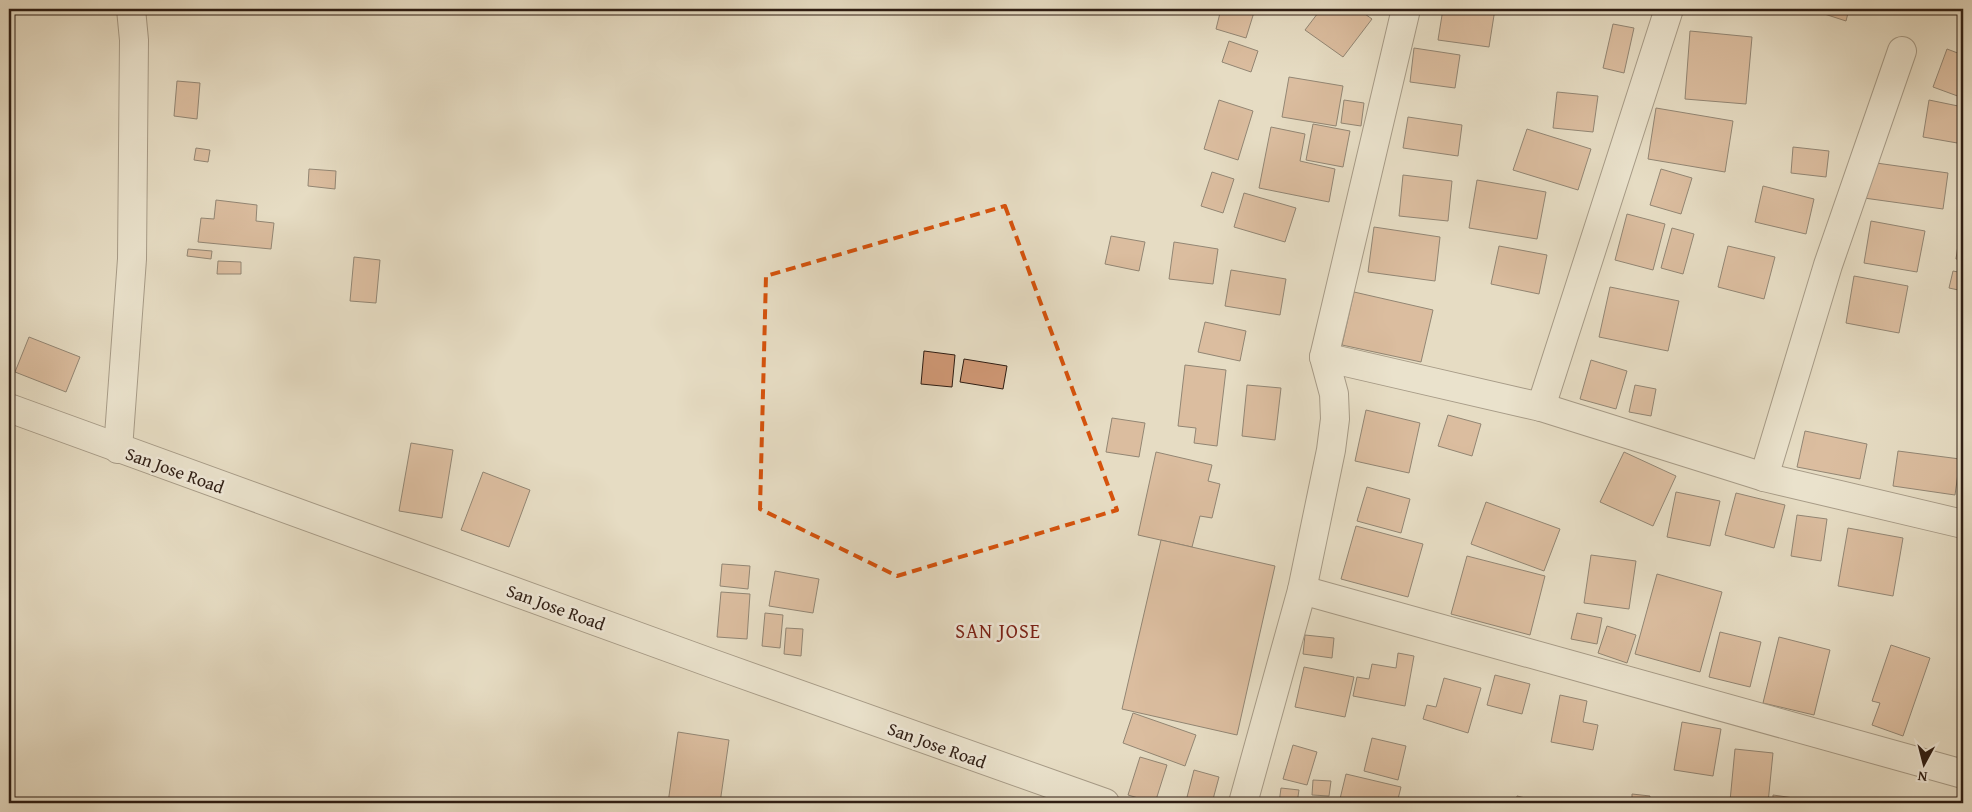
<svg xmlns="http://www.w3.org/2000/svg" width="1972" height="812" viewBox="0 0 1972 812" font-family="'Gentium Book Plus',serif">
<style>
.building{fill:#ce9774;stroke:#2e1d13}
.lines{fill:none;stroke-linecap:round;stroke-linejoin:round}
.minor-casing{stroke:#5c4d3f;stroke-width:30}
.minor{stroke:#efe8d8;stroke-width:28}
.marked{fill:none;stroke:#d5530d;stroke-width:4;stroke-dasharray:10 6;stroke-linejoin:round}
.labels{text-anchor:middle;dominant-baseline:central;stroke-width:5;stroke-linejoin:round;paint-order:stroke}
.street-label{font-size:18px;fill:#2e1d13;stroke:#efe8d8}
.quarter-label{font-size:20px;letter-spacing:1px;fill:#7a1f14;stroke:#efe8d8}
</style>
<rect width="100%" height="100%" fill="#e6dcc3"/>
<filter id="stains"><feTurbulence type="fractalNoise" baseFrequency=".004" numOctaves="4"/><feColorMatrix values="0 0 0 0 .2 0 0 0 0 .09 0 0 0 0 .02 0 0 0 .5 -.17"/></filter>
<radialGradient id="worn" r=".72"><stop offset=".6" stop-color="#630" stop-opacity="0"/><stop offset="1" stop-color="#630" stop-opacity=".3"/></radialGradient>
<g class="building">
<path d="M1221,9H1255L1246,38L1216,29Z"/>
<path d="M1321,9H1358L1372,19L1343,57L1305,30Z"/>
<path d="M1443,9H1495L1489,47L1438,40Z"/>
<path d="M1809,9H1849L1846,21Z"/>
<path d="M1613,24L1634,28L1624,73L1603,68Z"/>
<path d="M1690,31L1752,37L1746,104L1685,99Z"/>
<path d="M1229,41L1258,51L1251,72L1222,62Z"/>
<path d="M1414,48L1460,55L1455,88L1410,82Z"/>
<path d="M1947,49L1963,55V98L1933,87Z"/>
<path d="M1289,77L1343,86L1336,126L1282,117Z"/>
<path d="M177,81L200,83L197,119L174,116Z"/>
<path d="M1557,92L1598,96L1593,132L1553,128Z"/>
<path d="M1219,100L1253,111L1238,160L1204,149Z"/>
<path d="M1344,100L1364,103L1361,126L1341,123Z"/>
<path d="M1929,100L1963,107V144L1923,137Z"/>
<path d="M1656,108L1733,121L1725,172L1648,159Z"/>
<path d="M1408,117L1462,125L1458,156L1403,148Z"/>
<path d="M1313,124L1350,131L1343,167L1306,160Z"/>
<path d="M1271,127L1305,134L1300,161L1335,169L1329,202L1259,188Z"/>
<path d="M1527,129L1591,149L1578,190L1513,170Z"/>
<path d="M1793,147L1829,151L1826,177L1791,173Z"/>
<path d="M196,148L210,150L208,162L194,160Z"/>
<path d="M1869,162L1948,173L1943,209L1864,198Z"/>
<path d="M309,169L336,171L335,189L308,186Z"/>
<path d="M1661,169L1692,178L1681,214L1650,205Z"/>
<path d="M1212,172L1234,179L1223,213L1201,206Z"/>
<path d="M1403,175L1452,181L1448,221L1399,216Z"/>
<path d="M1477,180L1546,192L1537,239L1469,228Z"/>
<path d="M1763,186L1814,199L1806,234L1755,222Z"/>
<path d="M1244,193L1296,208L1285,242L1234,227Z"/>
<path d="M216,200L257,205L256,221L274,223L271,249L198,242L201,218L214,219Z"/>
<path d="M1627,214L1665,224L1653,270L1615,260Z"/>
<path d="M1871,221L1925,231L1917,272L1864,263Z"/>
<path d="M1374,227L1440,237L1435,281L1368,272Z"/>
<path d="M1672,228L1694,234L1683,274L1661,268Z"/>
<path d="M1111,236L1145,242L1139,271L1105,264Z"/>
<path d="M1959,238L1963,239V260L1956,259Z"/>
<path d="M1174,242L1218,249L1213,284L1169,279Z"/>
<path d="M1499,246L1547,255L1539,294L1491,284Z"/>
<path d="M1728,246L1775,257L1764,299L1718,287Z"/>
<path d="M188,249L212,251L211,259L187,256Z"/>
<path d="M354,257L380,260L376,303L350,301Z"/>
<path d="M218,261L241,262V274H217Z"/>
<path d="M1231,270L1286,279L1280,315L1225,306Z"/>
<path d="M1953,271L1963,273V291L1949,288Z"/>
<path d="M1854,276L1908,286L1899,333L1846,323Z"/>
<path d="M1610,287L1679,301L1668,351L1599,337Z"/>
<path d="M1354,292L1433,310L1421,362L1342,345Z"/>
<path d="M1205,322L1246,331L1240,361L1198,352Z"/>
<path d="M29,337L80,357L66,392L15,372Z"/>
<path d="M924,351L955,355L952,387L921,384Z"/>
<path d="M964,359L1007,366L1003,389L960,382Z"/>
<path d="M1591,360L1627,371L1616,409L1580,399Z"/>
<path d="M1185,365L1226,370L1217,446L1194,443L1196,428L1178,426Z"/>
<path d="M1247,385L1281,388L1275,440L1242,436Z"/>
<path d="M1635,385L1656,389L1651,416L1629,412Z"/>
<path d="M1366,410L1420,423L1409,473L1355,461Z"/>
<path d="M1448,415L1481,424L1472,456L1438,446Z"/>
<path d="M1112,418L1145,423L1139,457L1106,452Z"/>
<path d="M1805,431L1867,444L1860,479L1797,467Z"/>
<path d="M411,443L453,450L442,518L399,511Z"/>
<path d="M1898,451L1960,459L1955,495L1893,486Z"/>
<path d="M1156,452L1212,465L1208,481L1220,484L1212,518L1200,516L1192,547L1138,535Z"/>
<path d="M1624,452L1676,476L1653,526L1600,502Z"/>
<path d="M483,472L530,490L509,547L461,530Z"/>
<path d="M1367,487L1410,499L1401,533L1357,521Z"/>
<path d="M1676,492L1720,501L1710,546L1667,537Z"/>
<path d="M1736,493L1785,505L1774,548L1725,535Z"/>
<path d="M1486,502L1560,529L1544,571L1471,544Z"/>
<path d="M1797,515L1827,519L1821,561L1791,556Z"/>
<path d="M1356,526L1423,544L1408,597L1341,579Z"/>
<path d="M1848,528L1903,538L1893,596L1838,586Z"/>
<path d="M1161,540L1275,566L1237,735L1122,709Z"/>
<path d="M1591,555L1636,561L1629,609L1584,603Z"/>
<path d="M1467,556L1545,576L1530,635L1451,614Z"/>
<path d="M722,564L750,566L748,589L720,586Z"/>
<path d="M775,571L819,579L813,613L769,606Z"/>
<path d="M1657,574L1722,592L1700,672L1635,654Z"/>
<path d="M721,592L750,594L747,639L717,637Z"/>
<path d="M765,613L783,615L780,648L762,646Z"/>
<path d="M1577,613L1602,618L1597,644L1571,639Z"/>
<path d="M1607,626L1636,635L1627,663L1598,653Z"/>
<path d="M786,628L803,629L801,656L784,654Z"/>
<path d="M1720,632L1761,642L1750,687L1709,677Z"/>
<path d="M1305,635L1334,638L1332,658L1303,654Z"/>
<path d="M1779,637L1830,650L1814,715L1763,703Z"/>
<path d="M1891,645L1930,658L1903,736L1872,725L1880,703L1872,701Z"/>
<path d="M1398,653L1414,656L1405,706L1353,696L1357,677L1369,679L1372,664L1396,668Z"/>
<path d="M1304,667L1354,677L1345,717L1295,707Z"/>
<path d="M1495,675L1530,684L1522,714L1487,705Z"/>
<path d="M1444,678L1481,688L1468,733L1423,719L1427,705L1436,707Z"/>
<path d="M1560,695L1587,701L1583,722L1598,725L1593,750L1551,742Z"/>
<path d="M1133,713L1196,735L1185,766L1123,743Z"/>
<path d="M1682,722L1721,729L1713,776L1674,770Z"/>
<path d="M678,732L729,740L720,803H668Z"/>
<path d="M1372,738L1406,746L1398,780L1364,771Z"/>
<path d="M1293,745L1317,752L1307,785L1283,779Z"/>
<path d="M1735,749L1773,753L1768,803L1730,801Z"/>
<path d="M1140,757L1167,765L1155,803L1128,795Z"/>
<path d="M1194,770L1219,777L1212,803L1186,801Z"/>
<path d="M1346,774L1401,787L1397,803H1339Z"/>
<path d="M1313,780L1331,781L1329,796L1312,795Z"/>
<path d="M1281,788L1299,790L1297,803H1279Z"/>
<path d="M1632,794L1650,796L1649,803L1626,802L1627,798L1632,799Z"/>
<path d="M1773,795L1829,803H1773Z"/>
<path d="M1517,796L1546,803H1516Z"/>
<path d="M938,798L965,799V803H937Z"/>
</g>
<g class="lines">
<defs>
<g id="minor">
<path d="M1324,357L1541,407L1764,477L1963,524"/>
<path d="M1541,407L1669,9"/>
<path d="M9,408L711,663L1105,803"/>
<path d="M118,449L132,259L134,40L131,9"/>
<path d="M1764,477L1828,265L1902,51"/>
<path d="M1302,590L1963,774"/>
<path d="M1243,803L1302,590L1331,450L1335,419L1334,394L1324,357L1406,9"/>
</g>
</defs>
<use href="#minor" class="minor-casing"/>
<use href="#minor" class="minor"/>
</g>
<path d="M0 0H1972V812H0ZM1005,206L1117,510L897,576L760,509L766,276Z" fill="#e6dcc3" fill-opacity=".55" fill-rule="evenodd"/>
<path class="marked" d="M1005,206L1117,510L897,576L760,509L766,276Z"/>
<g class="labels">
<g class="street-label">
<text transform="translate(175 470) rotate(20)">San Jose Road</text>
<text transform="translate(556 607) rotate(20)">San Jose Road</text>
<text transform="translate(937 745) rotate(20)">San Jose Road</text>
</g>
<g class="quarter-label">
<text x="998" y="630">SAN JOSE</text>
</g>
</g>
<rect width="1972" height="812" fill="none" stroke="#e6dcc3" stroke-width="30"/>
<rect x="10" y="10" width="1952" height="792" fill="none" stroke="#2e1d13" stroke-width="2.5"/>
<rect x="15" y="15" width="1942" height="782" fill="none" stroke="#2e1d13"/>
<g transform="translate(1924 764) rotate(187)" stroke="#efe8d8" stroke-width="4" paint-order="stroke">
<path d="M0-4L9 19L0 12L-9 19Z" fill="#2e1d13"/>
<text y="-8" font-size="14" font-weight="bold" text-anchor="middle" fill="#2e1d13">N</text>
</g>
<rect width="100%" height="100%" filter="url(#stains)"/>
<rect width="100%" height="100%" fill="url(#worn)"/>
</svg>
